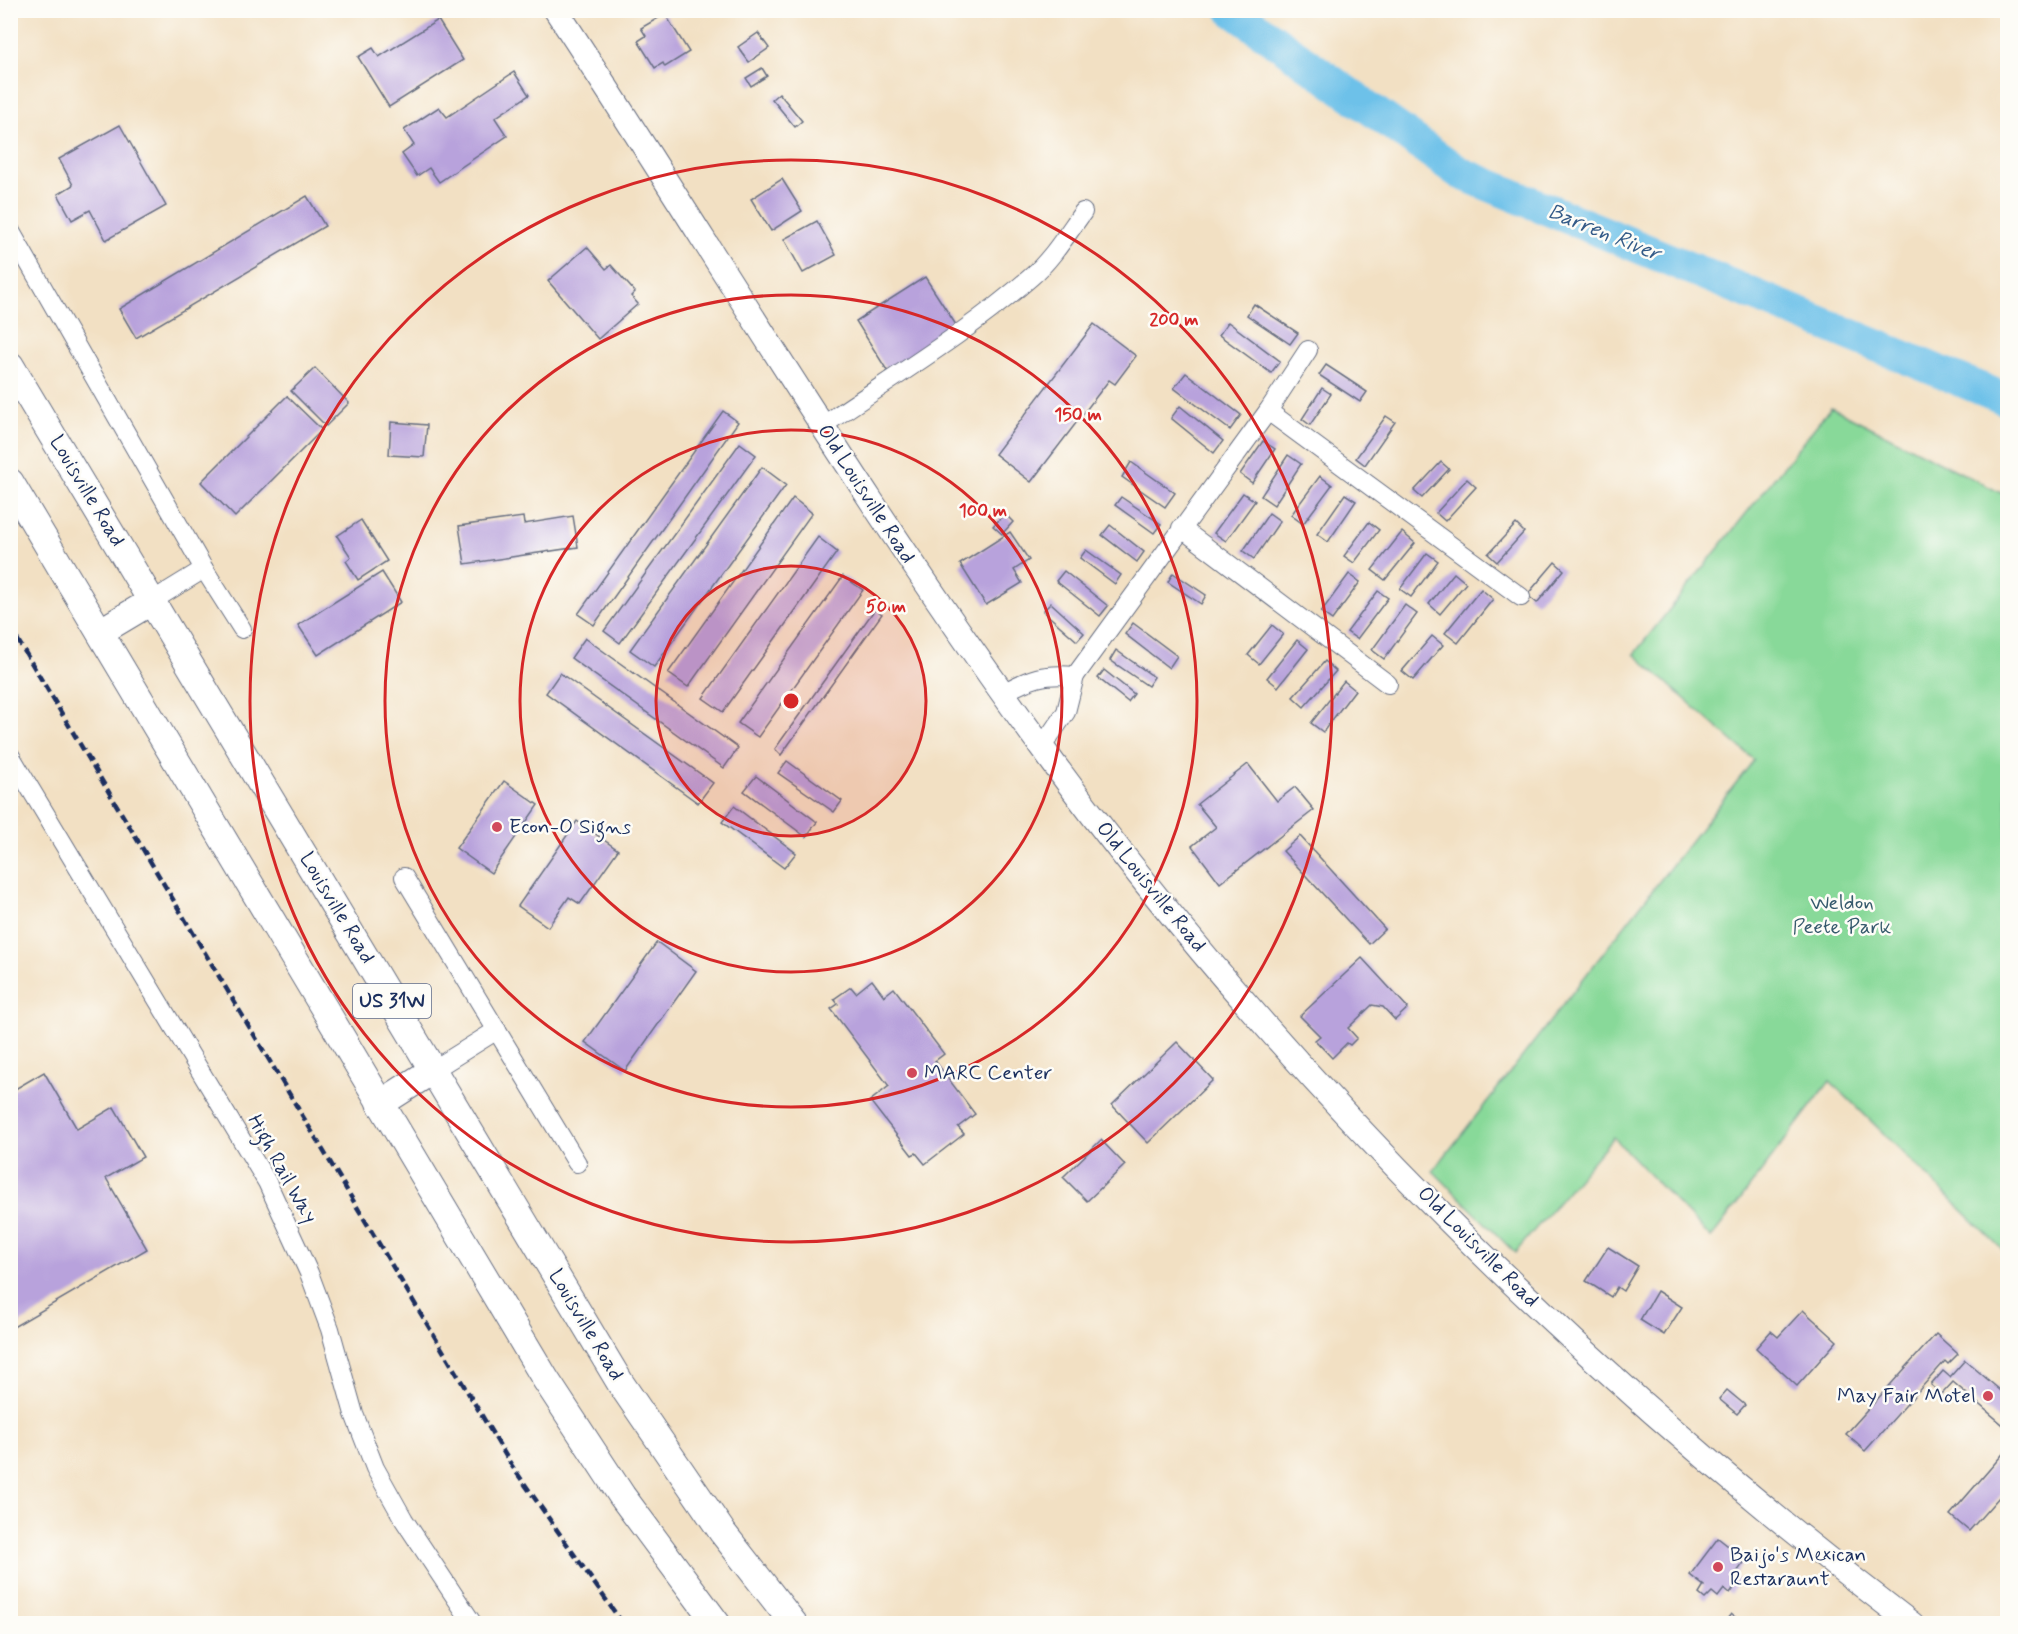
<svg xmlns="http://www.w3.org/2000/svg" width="2018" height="1634" viewBox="0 0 2018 1634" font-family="Mynerve,sans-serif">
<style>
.green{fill:#88d999;stroke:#52847c;stroke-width:1.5}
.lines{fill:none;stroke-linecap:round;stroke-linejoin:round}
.river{stroke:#6dc1e9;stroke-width:33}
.building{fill:#b8a2dc}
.street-casing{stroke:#666d81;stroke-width:20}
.secondary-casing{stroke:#666d81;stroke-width:26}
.primary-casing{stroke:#666d81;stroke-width:29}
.street{stroke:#fff;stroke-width:18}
.secondary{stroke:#fff;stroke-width:24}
.primary{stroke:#fff;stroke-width:27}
.rail{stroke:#1b2f5e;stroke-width:4.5;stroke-dasharray:9 4.5;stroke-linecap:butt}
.ring{fill:none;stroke:#d62828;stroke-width:3}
.poi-dot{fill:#d1495b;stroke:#fdfcf7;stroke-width:2}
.labels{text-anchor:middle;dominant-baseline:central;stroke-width:5;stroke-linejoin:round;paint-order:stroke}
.shield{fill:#fdfcf7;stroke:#5f6c8c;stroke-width:1.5}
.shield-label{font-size:20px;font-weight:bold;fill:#1b2f5e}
.street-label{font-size:21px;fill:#1b2f5e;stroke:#fdfcf7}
.poi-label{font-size:21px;fill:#1b2f5e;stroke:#fdfcf7;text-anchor:start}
.park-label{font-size:21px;fill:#365a6d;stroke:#fdfcf7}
.water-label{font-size:22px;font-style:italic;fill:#345b88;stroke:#fdfcf7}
.centre{fill:#d62828;stroke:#fdfcf7;stroke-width:3}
.ring-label{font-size:18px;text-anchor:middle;font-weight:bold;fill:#d62828;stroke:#fdfcf7;stroke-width:5;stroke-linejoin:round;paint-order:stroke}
</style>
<rect width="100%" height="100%" fill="#fdfcf7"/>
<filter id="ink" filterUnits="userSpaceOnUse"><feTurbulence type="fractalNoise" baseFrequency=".0167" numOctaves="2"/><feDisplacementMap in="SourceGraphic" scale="12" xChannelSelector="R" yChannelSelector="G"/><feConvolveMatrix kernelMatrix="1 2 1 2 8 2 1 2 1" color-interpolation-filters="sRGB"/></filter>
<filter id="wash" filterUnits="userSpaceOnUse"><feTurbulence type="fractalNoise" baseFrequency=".008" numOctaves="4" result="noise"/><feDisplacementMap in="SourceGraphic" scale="24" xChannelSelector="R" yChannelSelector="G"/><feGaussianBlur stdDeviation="1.35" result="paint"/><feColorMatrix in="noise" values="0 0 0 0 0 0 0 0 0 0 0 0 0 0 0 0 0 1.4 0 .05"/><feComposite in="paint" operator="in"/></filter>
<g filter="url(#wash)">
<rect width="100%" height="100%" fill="#f2e0c3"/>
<path class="green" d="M1831,407L2007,496V1254L1830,1081L1711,1238L1613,1137L1515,1253L1433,1171L1754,760L1634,654Z"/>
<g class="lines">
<path class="river" d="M1232,10L1460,173L2008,400"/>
</g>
<g id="blocks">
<g class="building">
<path d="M665,14L689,52L665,67L663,63L655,68L638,41L646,36L641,28Z"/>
<path d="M438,20L463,60L389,107L358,57L373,48L379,57Z"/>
<path d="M758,33L769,48L749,62L738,47Z"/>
<path d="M762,68L767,76L751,86L746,78Z"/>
<path d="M514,72L529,95L495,118L507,136L439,182L429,168L417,176L402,154L414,145L404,130L439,107L447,117Z"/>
<path d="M779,93L802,121L795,127L772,99Z"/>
<path d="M120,125L166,206L106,240L90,210L72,220L58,194L73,185L59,159Z"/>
<path d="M782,179L802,211L771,231L751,199Z"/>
<path d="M307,196L325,226L136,338L119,309Z"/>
<path d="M817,221L836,255L803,273L784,239Z"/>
<path d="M587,247L606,269L611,265L635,292L631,296L638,304L598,339L548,281Z"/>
<path d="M925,277L958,328L888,372L856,321Z"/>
<path d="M1254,304L1298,333L1290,344L1247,315Z"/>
<path d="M1228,322L1280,361L1271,373L1219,335Z"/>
<path d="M1094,324L1136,356L1115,384L1109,380L1031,482L995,454Z"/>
<path d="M1326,365L1367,392L1360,402L1319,375Z"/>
<path d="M315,368L349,403L326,426L291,391Z"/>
<path d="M1186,373L1241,415L1230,430L1174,388Z"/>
<path d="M1322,388L1331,394L1310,425L1302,419Z"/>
<path d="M287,396L322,430L235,517L201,482Z"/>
<path d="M1180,406L1223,441L1214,453L1171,418Z"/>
<path d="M723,411L738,422L594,625L578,614Z"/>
<path d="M1386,416L1395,422L1365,465L1356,458Z"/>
<path d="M391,422L427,425L424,457L389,455Z"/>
<path d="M1263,441L1275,449L1252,483L1240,474Z"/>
<path d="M740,443L756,455L620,643L604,631Z"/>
<path d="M1288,455L1301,464L1274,505L1261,496Z"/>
<path d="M1131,462L1175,493L1165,507L1122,477Z"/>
<path d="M1441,462L1449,469L1422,498L1414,491Z"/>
<path d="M762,467L786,485L654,667L630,650Z"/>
<path d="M1320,476L1332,485L1303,524L1291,515Z"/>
<path d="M1467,479L1476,487L1445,521L1436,513Z"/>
<path d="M1243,493L1255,501L1226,541L1214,533Z"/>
<path d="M1345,494L1356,501L1328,542L1317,534Z"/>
<path d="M1121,497L1161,524L1154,533L1115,505Z"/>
<path d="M793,498L812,513L688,687L668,673Z"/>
<path d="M1269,513L1280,521L1254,559L1243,551Z"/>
<path d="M1005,514L1013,522L1002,534L993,526Z"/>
<path d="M573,516L578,547L465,564L459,526L523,517L524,524Z"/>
<path d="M361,520L387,561L358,580L346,561L351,557L337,536Z"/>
<path d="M1369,522L1379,530L1354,563L1344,556Z"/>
<path d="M1516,524L1524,532L1497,562L1488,554Z"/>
<path d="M1110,525L1144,552L1137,562L1102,535Z"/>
<path d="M1010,532L1029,560L1014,570L1022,583L986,605L960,564Z"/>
<path d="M1402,532L1415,543L1385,580L1372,570Z"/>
<path d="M818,537L837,552L723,712L703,698Z"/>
<path d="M1086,550L1121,575L1115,584L1080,558Z"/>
<path d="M1427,553L1438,561L1411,597L1400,589Z"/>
<path d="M1555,562L1564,570L1537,603L1527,595Z"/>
<path d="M1064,571L1108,606L1100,616L1056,581Z"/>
<path d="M382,572L401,602L318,655L298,625Z"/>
<path d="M1173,573L1206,595L1201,604L1168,582Z"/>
<path d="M1454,573L1466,583L1440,614L1429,604Z"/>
<path d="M1349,574L1360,582L1332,620L1321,612Z"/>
<path d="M843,576L863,590L758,737L738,723Z"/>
<path d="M1481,589L1493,599L1458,643L1445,633Z"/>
<path d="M1378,591L1388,598L1357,639L1347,632Z"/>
<path d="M1051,603L1084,633L1077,641L1043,611Z"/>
<path d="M1405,605L1417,614L1384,659L1372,650Z"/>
<path d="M875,609L882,614L781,755L775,749Z"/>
<path d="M1133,623L1177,656L1169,668L1125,634Z"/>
<path d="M1272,625L1283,634L1259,664L1248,655Z"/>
<path d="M1432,636L1443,645L1413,680L1402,671Z"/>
<path d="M585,638L738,748L724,768L571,658Z"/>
<path d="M1297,640L1308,649L1278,687L1267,678Z"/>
<path d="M1116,650L1154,677L1148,686L1110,660Z"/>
<path d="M1325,661L1336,671L1304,707L1293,697Z"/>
<path d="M1104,670L1134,694L1128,702L1098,678Z"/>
<path d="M560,673L713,783L698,803L546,693Z"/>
<path d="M1344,681L1355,690L1323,732L1311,723Z"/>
<path d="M787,761L842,801L834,812L778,773Z"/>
<path d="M1248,764L1277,801L1295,787L1314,810L1220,883L1192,846L1216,827L1197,804Z"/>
<path d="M756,776L817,822L806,837L744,791Z"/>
<path d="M504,781L538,805L491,873L456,848Z"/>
<path d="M734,806L796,853L784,868L722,822Z"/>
<path d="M577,821L618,850L580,904L569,897L548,927L518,906Z"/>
<path d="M1300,836L1385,929L1369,944L1283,851Z"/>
<path d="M657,942L696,971L625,1071L585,1042Z"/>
<path d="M1362,958L1408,1008L1395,1020L1383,1007L1372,1005L1348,1028L1357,1038L1350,1045L1347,1043L1332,1058L1315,1040L1320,1036L1300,1016Z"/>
<path d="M872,980L884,996L894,988L944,1054L935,1061L975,1114L958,1127L964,1134L925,1164L916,1153L912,1155L870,1101L889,1086L831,1009L838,1004L834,999L851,987L856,993Z"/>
<path d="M1177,1042L1213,1080L1148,1143L1112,1105Z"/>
<path d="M44,1072L77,1129L114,1107L143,1157L106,1178L147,1249L10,1329V1092Z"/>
<path d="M1101,1140L1125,1165L1087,1201L1063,1177Z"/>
<path d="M1608,1247L1638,1266L1623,1291L1617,1287L1611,1297L1586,1281Z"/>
<path d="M1657,1291L1682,1307L1664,1335L1640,1320Z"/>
<path d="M1803,1310L1837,1341L1797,1386L1756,1348L1771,1331L1778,1337Z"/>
<path d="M1936,1334L1958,1354L1948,1364L1945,1361L1865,1451L1846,1434Z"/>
<path d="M1965,1360L2008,1397V1429L1953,1382L1942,1394L1931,1385L1943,1371L1950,1377Z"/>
<path d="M1727,1390L1745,1405L1737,1414L1719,1399Z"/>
<path d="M2008,1448V1487L1969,1531L1950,1515Z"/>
<path d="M1718,1538L1746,1560L1734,1576L1740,1580L1730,1594L1724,1589L1718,1597L1712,1592L1705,1599L1699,1594L1704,1586L1690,1575Z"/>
<path d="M1731,1614L1744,1624H1723Z"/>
</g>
</g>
</g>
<g filter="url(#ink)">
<use href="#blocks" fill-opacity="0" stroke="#666d81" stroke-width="1.5"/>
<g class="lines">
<defs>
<g id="street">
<path d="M10,230L204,569L242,629"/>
<path d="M1268,411L1521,597"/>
<path d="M822,426C892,378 967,333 1031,277C1052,259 1067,234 1083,212"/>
<path d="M1181,528L1388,684"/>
<path d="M152,601L204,569"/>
<path d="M1003,693C1030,678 1044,673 1075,676L1268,411L1308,350"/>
<path d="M1041,748L1066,712L1075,676"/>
<path d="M10,755L267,1182L309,1273L330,1329L354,1414L375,1468L404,1520L473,1624"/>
<path d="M404,877L577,1163"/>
<path d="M433,1070L497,1030"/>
</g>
<path id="secondary" d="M556,10C718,257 868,511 1043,749C1283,1078 1587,1378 1912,1624"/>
<g id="primary">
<path d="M10,365L621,1384L723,1533L794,1624"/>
<path d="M10,482L546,1380L622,1496L717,1624"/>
<path d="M100,632L152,601"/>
<path d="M380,1104L433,1070"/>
</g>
</defs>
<use href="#street" class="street-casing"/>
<use href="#secondary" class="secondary-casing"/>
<use href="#primary" class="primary-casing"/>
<use href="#street" class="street"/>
<use href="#secondary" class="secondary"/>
<use href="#primary" class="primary"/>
<path class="rail" d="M10,627L512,1466L623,1624"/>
</g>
</g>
<circle cx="791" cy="701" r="135" fill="#d62828" fill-opacity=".12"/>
<g class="ring">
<circle cx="791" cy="701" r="135"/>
<circle cx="791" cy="701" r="271"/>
<circle cx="791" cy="701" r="406"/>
<circle cx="791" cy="701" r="541"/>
</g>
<g class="poi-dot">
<circle cx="497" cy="827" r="6"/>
<circle cx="912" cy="1073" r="6"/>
<circle cx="1988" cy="1396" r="6"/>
<circle cx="1718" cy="1567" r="6"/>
</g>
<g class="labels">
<rect class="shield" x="353" y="984" width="78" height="34" rx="4.5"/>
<g class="shield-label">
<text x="392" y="1001">US 31W</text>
</g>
<g class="street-label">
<text transform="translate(87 491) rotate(59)">Louisville Road</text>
<text transform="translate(866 494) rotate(57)">Old Louisville Road</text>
<text transform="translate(1151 887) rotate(51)">Old Louisville Road</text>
<text transform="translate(337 908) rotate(59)">Louisville Road</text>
<text transform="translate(282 1169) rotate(61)">High Rail Way</text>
<text transform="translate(1478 1247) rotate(45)">Old Louisville Road</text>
<text transform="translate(586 1325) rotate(59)">Louisville Road</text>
</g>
<g class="poi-label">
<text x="509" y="827">Econ-O Signs</text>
<text x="924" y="1073">MARC Center</text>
<text x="1976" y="1396" text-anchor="end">May Fair Motel</text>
<text x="1730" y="1555">Baijo's Mexican<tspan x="1730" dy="24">Restaraunt</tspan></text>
</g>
<g class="park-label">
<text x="1842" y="903">Weldon<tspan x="1842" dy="24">Peete Park</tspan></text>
</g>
<g class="water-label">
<text transform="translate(1604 233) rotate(22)">Barren River</text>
</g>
</g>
<circle cx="791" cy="701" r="9" class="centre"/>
<g class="ring-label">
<text x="1174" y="325">200 m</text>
<text x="1078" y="420">150 m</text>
<text x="983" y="516">100 m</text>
<text x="886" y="612">50 m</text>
</g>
<rect width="2018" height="1634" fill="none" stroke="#fdfcf7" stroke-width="36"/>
</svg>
